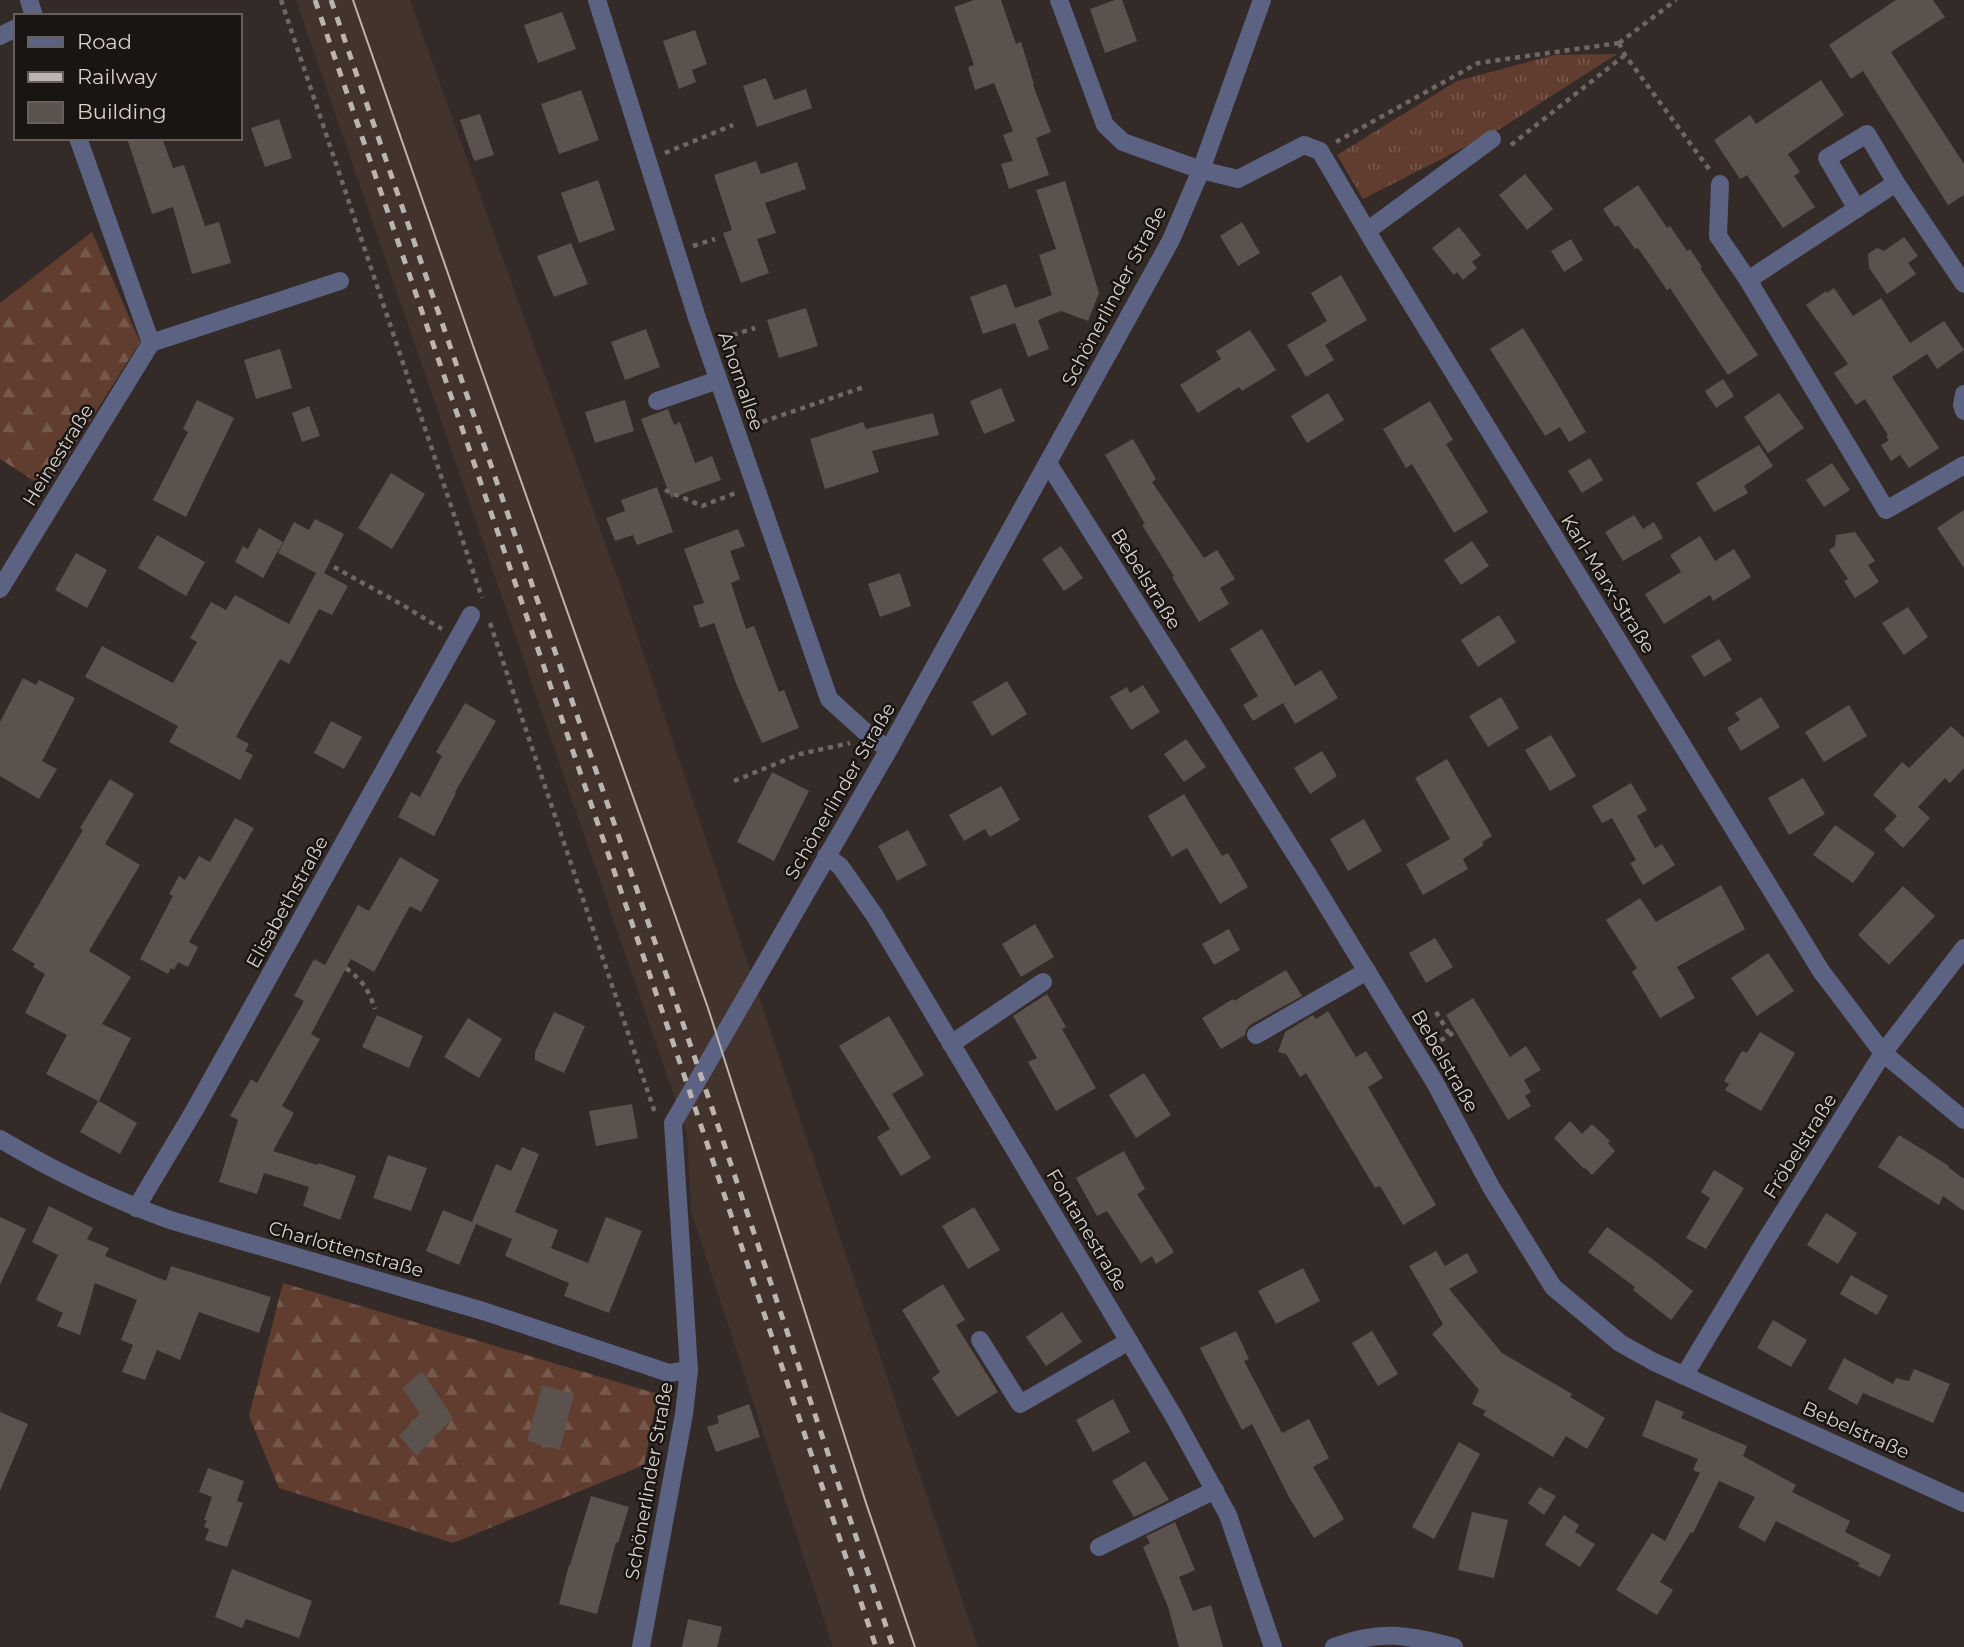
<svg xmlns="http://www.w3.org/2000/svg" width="1964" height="1647" viewBox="0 0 1964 1647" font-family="Montserrat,sans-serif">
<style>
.built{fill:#42332d}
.grass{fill:url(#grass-tufts)}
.forest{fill:url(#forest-firs)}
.building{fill:#5b514d}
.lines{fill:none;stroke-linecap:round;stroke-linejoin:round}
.path{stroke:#6f6764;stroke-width:4.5;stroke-dasharray:5 5;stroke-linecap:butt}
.minor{stroke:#5b6282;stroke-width:18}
.tram{stroke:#bbb4b1;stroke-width:2}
.rail{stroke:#bbb4b1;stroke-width:5;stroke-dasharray:9 9;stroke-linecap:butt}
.labels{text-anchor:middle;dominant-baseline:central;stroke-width:5;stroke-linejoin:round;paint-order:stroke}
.street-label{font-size:19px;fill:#d6d0cd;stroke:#191513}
</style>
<defs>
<pattern id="grass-tufts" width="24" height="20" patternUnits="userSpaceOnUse" patternTransform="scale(1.75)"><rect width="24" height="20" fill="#603d2f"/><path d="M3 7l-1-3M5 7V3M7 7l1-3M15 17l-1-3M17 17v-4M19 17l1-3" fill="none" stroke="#76584c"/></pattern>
<pattern id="forest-firs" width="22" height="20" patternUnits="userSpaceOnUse" patternTransform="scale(1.75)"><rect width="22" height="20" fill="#603d2f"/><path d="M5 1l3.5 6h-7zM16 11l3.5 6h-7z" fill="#76584c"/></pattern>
</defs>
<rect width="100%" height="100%" fill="#342b28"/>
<path class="built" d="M296,0H410L623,593L978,1647H833L691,1211L687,1133Z"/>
<path class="grass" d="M1617,54L1500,129L1363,199L1337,155L1457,81L1554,55Z"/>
<g class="forest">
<path d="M92,232L140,342L47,489L0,459V303Z"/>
<path d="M283,1283L658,1394L644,1465L453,1543L279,1488L249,1416Z"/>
</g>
<g class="building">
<path d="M974,0H1001L1016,44L1021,42L1034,84L1033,85L1051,132L1036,138L1049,175L1009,189L1001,164L1013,161L1003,135L1013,131L994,83L975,90L968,67L974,65L954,7Z"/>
<path d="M1115,0H1122L1137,41L1105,53L1090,9Z"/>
<path d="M1896,0H1933L1945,17L1891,52L1964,164V195L1948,205L1863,71L1851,79L1829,45Z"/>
<path d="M562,12L576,49L538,63L524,25Z"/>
<path d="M695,30L707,64L692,70L696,82L679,89L663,41Z"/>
<path d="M766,78L774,100L806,89L812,108L757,127L743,86Z"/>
<path d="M1821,80L1844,115L1788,154L1800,172L1794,176L1815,207L1783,228L1747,175L1740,179L1714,140L1750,115L1756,124Z"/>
<path d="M581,90L599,140L559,154L541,104Z"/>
<path d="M480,114L494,155L474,161L460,120Z"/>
<path d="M279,119L292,158L265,167L251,128Z"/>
<path d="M127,138H162L173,168L184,165L205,226L219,222L231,263L192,274L173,207L152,214Z"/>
<path d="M756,161L761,174L797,162L806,189L765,203L776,233L757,239L769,273L741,283L723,233L732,230L714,175Z"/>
<path d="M1525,174L1553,209L1527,230L1499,195Z"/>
<path d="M598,180L615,230L579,243L561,193Z"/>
<path d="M1065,181L1099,293L1088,321L1061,311L1038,320L1049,349L1028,357L1015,323L983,334L970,297L1006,284L1015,308L1052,295L1039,255L1056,249L1036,190Z"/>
<path d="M1638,185L1667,228L1670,226L1687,251L1690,249L1702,267L1700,268L1758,355L1728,375L1670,288L1667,290L1638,248L1635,249L1618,225L1615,227L1603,209Z"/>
<path d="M1242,222L1260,253L1238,266L1220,236Z"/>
<path d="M1459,227L1481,255L1472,262L1477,268L1463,280L1457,272L1454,275L1432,248Z"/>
<path d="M1904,237L1918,256L1908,263L1916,274L1887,294L1869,268L1868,254L1877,248L1884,251Z"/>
<path d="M1571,239L1583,260L1564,272L1551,251Z"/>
<path d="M571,243L588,284L554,297L537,256Z"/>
<path d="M1341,275L1367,320L1325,345L1334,360L1306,377L1287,345L1327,321L1311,293Z"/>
<path d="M1834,288L1853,316L1881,298L1910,343L1944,321L1964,350L1937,369L1927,354L1892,377L1939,448L1909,468L1900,455L1891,461L1881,445L1889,440L1886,436L1888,435L1865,399L1856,405L1834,373L1848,364L1806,305L1826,291L1827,293Z"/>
<path d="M806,308L818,346L779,358L767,320Z"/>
<path d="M1523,328L1557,383L1586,432L1569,442L1560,427L1545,436L1490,349Z"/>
<path d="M646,329L660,367L625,380L611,342Z"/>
<path d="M1250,330L1276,370L1242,391L1239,387L1198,413L1180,385L1221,359L1216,351Z"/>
<path d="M280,349L292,388L256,399L244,360Z"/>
<path d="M1723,379L1734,396L1716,408L1705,391Z"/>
<path d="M1001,388L1015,421L984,434L970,401Z"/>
<path d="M1328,393L1344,420L1307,443L1291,416Z"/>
<path d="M1779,393L1804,428L1768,453L1744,417Z"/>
<path d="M197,400L234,418L186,517L153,500L188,432L183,429Z"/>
<path d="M625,400L634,431L595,443L585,412Z"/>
<path d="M1430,401L1453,440L1446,444L1488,512L1454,533L1412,464L1406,468L1383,429Z"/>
<path d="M309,406L320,436L302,442L292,413Z"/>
<path d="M668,409L674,425L680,422L695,463L712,456L721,480L671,498L641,419Z"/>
<path d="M933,413L939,435L872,451L879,472L825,489L810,439L863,422L866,429Z"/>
<path d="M1133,439L1156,479L1152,482L1204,558L1217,550L1235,579L1220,588L1229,604L1199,622L1172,577L1174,576L1142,525L1145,524L1105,455Z"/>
<path d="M1759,445L1773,466L1744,486L1748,493L1714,512L1696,483Z"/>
<path d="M1590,458L1603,480L1582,493L1568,471Z"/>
<path d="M1832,463L1850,490L1824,507L1806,480Z"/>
<path d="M391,473L425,494L392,549L358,528Z"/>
<path d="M657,487L673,532L637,545L633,535L615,541L606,518L625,511L621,500Z"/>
<path d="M1964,510V568L1937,528Z"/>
<path d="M1634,515L1643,529L1654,522L1663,538L1623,561L1605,532Z"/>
<path d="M315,519L344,534L324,573L348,586L332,615L319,609L289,664L280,659L248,715L236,737L249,744L245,751L253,755L240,780L169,742L178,726L85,677L102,646L173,683L197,642L190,638L211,602L226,610L235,595L289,624L316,573L278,553L294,522L309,530Z"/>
<path d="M259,528L283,542L263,578L235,562L243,546L248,549Z"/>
<path d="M738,529L745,546L730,551L740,579L731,583L746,629L754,626L779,692L784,690L799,728L762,743L737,686L714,623L700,628L693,606L704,603L684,549Z"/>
<path d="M1855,532L1875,561L1868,565L1879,582L1855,598L1844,581L1848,579L1829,550L1835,546L1836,535Z"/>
<path d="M157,535L205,562L186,596L138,568Z"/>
<path d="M1700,536L1715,561L1734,549L1751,577L1713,601L1710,595L1664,624L1645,594L1681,572L1670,555Z"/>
<path d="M1472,541L1489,566L1461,585L1444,560Z"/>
<path d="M1061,546L1083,578L1064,591L1042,559Z"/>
<path d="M76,553L107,570L87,608L55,590Z"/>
<path d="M900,573L911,606L880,617L868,584Z"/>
<path d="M1908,607L1928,637L1904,655L1882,623Z"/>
<path d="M1499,615L1516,642L1478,667L1461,640Z"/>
<path d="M1262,629L1295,686L1321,670L1338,698L1295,724L1283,703L1253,721L1243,705L1258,696L1230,649Z"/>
<path d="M1719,639L1732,660L1704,677L1691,656Z"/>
<path d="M23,678L36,685L39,680L75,698L42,761L57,769L39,799L0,776V722Z"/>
<path d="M1007,681L1027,714L992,736L972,702Z"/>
<path d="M1143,685L1160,712L1131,730L1110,697L1127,687L1130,693Z"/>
<path d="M1501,697L1519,728L1488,747L1469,716Z"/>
<path d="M1761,697L1780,727L1741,751L1727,728L1740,720L1735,713Z"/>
<path d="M465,703L496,721L455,792L456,793L434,836L398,817L411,792L420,797L442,756L436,752Z"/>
<path d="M1849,705L1867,736L1824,762L1805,732Z"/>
<path d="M331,721L362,737L344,769L314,753Z"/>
<path d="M1951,726L1964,738V768L1950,783L1945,778L1918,807L1930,818L1903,848L1884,830L1897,816L1873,795L1902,762L1909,768Z"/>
<path d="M1551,735L1576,776L1550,791L1525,750Z"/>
<path d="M1186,739L1206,767L1184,782L1164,754Z"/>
<path d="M1322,751L1337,776L1310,794L1294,768Z"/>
<path d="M1447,759L1492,836L1482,842L1484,845L1463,859L1468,869L1423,895L1406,864L1450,839L1415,778Z"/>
<path d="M772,772L809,791L774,861L737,842Z"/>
<path d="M1803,778L1825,814L1789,835L1768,798Z"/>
<path d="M110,779L134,794L105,844L140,865L89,951L131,977L102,1024L131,1038L99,1101L137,1123L120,1154L80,1132L98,1101L46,1074L67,1035L25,1013L45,974L33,967L35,964L12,950L83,830L80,828Z"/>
<path d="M1631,783L1647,810L1637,816L1655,848L1662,844L1675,865L1643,885L1630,863L1636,860L1612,818L1602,823L1592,806Z"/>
<path d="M1001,786L1020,820L990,837L985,829L964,841L949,815Z"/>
<path d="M1184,794L1222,856L1228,853L1248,887L1220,904L1187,848L1172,857L1148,816Z"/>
<path d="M235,818L254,828L189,942L198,947L188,967L178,962L174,970L171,968L168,974L140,959L173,896L169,894L179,876L185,880L199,856L210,862Z"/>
<path d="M1364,819L1382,851L1348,871L1330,839Z"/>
<path d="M1835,825L1875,853L1853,883L1813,855Z"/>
<path d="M908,830L927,865L897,881L878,846Z"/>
<path d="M400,857L439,880L421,912L410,906L374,972L351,959L311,1034L320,1039L282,1106L294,1113L273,1151L317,1165L318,1163L356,1176L340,1220L303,1206L309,1187L264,1173L257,1194L219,1182L238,1120L230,1116L251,1079L257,1083L304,1001L294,996L314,959L325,965L358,905L369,911Z"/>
<path d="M1721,885L1745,929L1677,967L1695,998L1660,1018L1632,972L1637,968L1606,920L1640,898L1656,922Z"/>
<path d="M1903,886L1935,916L1889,965L1858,935Z"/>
<path d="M1035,924L1054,957L1021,977L1002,944Z"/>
<path d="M1229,929L1240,950L1214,965L1202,944Z"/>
<path d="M1435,938L1453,967L1426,983L1409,953Z"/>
<path d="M1768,953L1794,991L1757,1016L1731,978Z"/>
<path d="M1286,970L1302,996L1250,1025L1246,1030L1245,1035L1221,1049L1202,1018L1233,999L1234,1001Z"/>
<path d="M1047,994L1066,1027L1062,1029L1096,1088L1056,1111L1028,1062L1037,1058L1013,1016Z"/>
<path d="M1473,998L1510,1057L1526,1046L1541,1070L1524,1080L1531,1092L1525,1096L1531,1106L1508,1120L1446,1015Z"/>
<path d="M1328,1011L1356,1057L1366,1051L1383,1078L1368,1087L1436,1205L1403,1225L1380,1186L1375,1188L1306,1073L1300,1077L1286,1054L1278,1052L1285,1032L1313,1015L1316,1019Z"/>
<path d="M554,1012L585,1026L564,1073L535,1060V1052Z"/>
<path d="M377,1015L423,1036L409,1068L362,1047Z"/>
<path d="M889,1016L924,1075L892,1094L931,1158L901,1176L877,1137L890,1129L839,1046Z"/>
<path d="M468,1018L502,1039L479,1078L444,1057Z"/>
<path d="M1760,1032L1795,1053L1761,1111L1725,1090L1729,1084L1724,1081L1742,1051L1747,1053Z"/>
<path d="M1144,1073L1171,1115L1136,1138L1109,1095Z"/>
<path d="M632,1104L638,1138L596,1146L589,1111Z"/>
<path d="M1570,1121L1582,1134L1592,1124L1610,1141L1608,1143L1615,1151L1592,1175L1585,1168L1584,1169L1554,1138Z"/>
<path d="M1899,1135L1949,1166L1948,1167L1964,1179V1211L1943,1196L1939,1205L1878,1167Z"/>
<path d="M522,1147L539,1154L515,1212L558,1230L551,1248L588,1263L606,1217L642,1231L609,1313L564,1296L569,1283L505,1256L512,1239L476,1224L459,1265L426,1251L443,1210L472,1222L496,1164L511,1171Z"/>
<path d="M1124,1151L1145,1189L1137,1194L1174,1252L1156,1264L1152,1256L1141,1263L1107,1211L1097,1216L1076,1178Z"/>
<path d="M388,1155L427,1168L411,1211L373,1198Z"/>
<path d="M1714,1170L1744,1188L1706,1249L1686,1238L1710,1198L1701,1192Z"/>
<path d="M49,1206L93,1228L87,1239L109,1248L105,1256L166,1281L171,1266L271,1297L259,1333L199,1312L180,1360L157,1350L145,1380L122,1372L133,1345L121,1340L137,1300L95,1283L80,1335L57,1326L63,1313L36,1300L58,1255L32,1242Z"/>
<path d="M974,1207L1000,1250L968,1269L942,1226Z"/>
<path d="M1826,1213L1857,1233L1838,1264L1807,1245Z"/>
<path d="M0,1217L26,1229L0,1285Z"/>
<path d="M1607,1227L1655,1261L1693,1291L1671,1320L1633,1290L1635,1287L1588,1252Z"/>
<path d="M1436,1251L1445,1266L1467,1253L1478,1272L1449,1289L1502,1353L1572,1394L1570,1397L1605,1418L1587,1449L1566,1436L1553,1457L1483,1415L1486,1411L1472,1404L1479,1390L1432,1334L1443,1324L1409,1266Z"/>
<path d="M1303,1268L1320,1301L1276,1324L1258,1291Z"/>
<path d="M1851,1275L1888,1296L1877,1315L1840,1294Z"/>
<path d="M943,1284L965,1320L956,1325L998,1392L957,1417L932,1378L940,1372L902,1310Z"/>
<path d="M1062,1312L1082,1342L1046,1366L1026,1337Z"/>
<path d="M1773,1320L1807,1340L1791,1367L1757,1348Z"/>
<path d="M1236,1331L1249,1359L1244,1361L1282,1433L1309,1419L1329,1458L1313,1467L1344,1519L1314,1538L1289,1497L1252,1424L1242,1430L1200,1348Z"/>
<path d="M1372,1331L1398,1374L1378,1386L1352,1343Z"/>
<path d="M1844,1358L1893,1384L1896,1378L1909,1381L1914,1369L1950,1384L1933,1423L1863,1393L1857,1405L1828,1389Z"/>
<path d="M422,1371L453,1418L417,1456L399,1436L420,1414L402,1388Z"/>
<path d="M542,1385L574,1394L560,1450L527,1441Z"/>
<path d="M1113,1399L1130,1432L1093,1452L1076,1420Z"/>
<path d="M1656,1400L1684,1412L1681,1418L1747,1446L1743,1456L1796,1485L1792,1492L1850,1521L1845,1532L1891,1555L1880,1577L1858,1566L1860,1563L1776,1521L1765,1542L1738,1527L1755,1497L1719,1481L1693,1533L1691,1532L1660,1582L1673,1590L1657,1615L1616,1590L1652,1533L1665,1541L1700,1473L1693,1470L1698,1459L1642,1436Z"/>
<path d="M749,1404L760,1437L716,1452L707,1427L719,1423L717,1416Z"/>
<path d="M0,1412L28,1424L0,1491Z"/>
<path d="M1459,1442L1480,1454L1434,1539L1412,1527Z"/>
<path d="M1145,1461L1169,1500L1134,1517L1112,1481Z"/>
<path d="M208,1468L244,1481L237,1501L243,1503L227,1547L205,1540L209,1529L204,1527L207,1520H204L212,1497L199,1492Z"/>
<path d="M1539,1487L1556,1496L1544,1515L1528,1503Z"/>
<path d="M591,1496L629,1507L618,1543L616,1542L597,1614L559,1604L569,1565H570Z"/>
<path d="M1472,1512L1508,1520L1494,1578L1458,1570Z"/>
<path d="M1564,1515L1579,1525L1575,1532L1595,1544L1580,1567L1545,1545Z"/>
<path d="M1175,1522L1195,1570L1179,1577L1193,1611L1211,1605L1223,1647H1179L1168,1607L1143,1547L1150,1543L1146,1536Z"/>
<path d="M232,1569L312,1601L299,1638L246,1619L242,1628L215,1617Z"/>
<path d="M688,1619L722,1627L717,1647H682Z"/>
</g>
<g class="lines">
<g class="path">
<path d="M281,0L482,598"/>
<path d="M1619,43L1625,55L1709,169"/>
<path d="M1619,43L1676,0"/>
<path d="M1336,142L1478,63L1619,43"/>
<path d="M1511,145L1625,55"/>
<path d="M665,153L733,125"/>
<path d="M693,246L715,239"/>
<path d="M723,338L755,328"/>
<path d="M753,425L864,387"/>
<path d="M665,490L702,506L738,492"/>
<path d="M334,567L399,603L442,629"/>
<path d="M490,623L655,1113"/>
<path d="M734,781L800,754L850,743"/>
<path d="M346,968C363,981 368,989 375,1009"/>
<path d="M1436,1012L1450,1035"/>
<path d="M1432,1046L1456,1031"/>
</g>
<g class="minor">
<path d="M29,0L34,16"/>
<path d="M597,0L697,318L829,699L872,738L889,749"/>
<path d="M1059,0L1105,125L1123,142L1201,170L1238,179L1304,145L1320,151L1377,248L1821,971L1883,1053L1964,1120"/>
<path d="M0,36L16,28"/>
<path d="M1720,184L1718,236L1748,280"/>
<path d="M1857,209L1827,158L1867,134L1896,183"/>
<path d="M1367,231L1492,139"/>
<path d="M1964,284L1896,183L1748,280L1886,510L1964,465"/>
<path d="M151,343L340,281"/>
<path d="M1964,394L1962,405L1964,411"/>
<path d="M657,401L718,380"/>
<path d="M1048,463L1307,873L1418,1055L1434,1081L1491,1187L1553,1287L1620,1343L1654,1362L1964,1503"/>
<path d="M0,589L151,343L78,138"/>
<path d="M826,856L840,866L875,916L1173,1415L1228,1515L1273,1647"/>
<path d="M1256,1035L1367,971"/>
<path d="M951,1044L1043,982"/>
<path d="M0,1139C54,1171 112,1199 170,1220L483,1311L669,1373L689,1370"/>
<path d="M136,1208L194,1111L471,615"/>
<path d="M980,1340L1020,1404L1129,1341"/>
<path d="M1684,1376L1764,1243L1883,1053L1964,948"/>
<path d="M1099,1547L1215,1490"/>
<path d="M641,1647L684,1414L689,1370L673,1123L889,749L1171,240L1201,170L1262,0"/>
<path d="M1334,1647C1381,1629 1407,1635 1454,1647"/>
</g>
<path class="tram" d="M353,0L477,357L708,1008L866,1503L915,1647"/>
<g class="rail">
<path d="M315,0L680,1063L876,1647"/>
<path d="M331,0L711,1105L893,1647"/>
</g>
</g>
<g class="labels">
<g class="street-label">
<text transform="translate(1114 296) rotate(-62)">Schönerlinder Straße</text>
<text transform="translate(741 381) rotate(71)">Ahornallee</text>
<text transform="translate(58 455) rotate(-58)">Heinestraße</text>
<text transform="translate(1146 579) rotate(58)">Bebelstraße</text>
<text transform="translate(1608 584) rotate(58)">Karl-Marx-Straße</text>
<text transform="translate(840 791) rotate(-60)">Schönerlinder Straße</text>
<text transform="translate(287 902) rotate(-61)">Elisabethstraße</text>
<text transform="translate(1445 1061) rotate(60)">Bebelstraße</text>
<text transform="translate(1800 1146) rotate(-58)">Fröbelstraße</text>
<text transform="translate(1087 1230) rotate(59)">Fontanestraße</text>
<text transform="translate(346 1249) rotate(16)">Charlottenstraße</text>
<text transform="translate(1856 1430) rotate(24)">Bebelstraße</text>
<text transform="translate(649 1481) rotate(-80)">Schönerlinder Straße</text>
</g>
</g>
<rect x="14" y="14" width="228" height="126" fill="#191513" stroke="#65605d" stroke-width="2"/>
<rect x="28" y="37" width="35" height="10" fill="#5b6282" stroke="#65605d" stroke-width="2"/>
<text x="77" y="49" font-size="21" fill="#d6d0cd">Road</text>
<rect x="28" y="72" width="35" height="10" fill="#bbb4b1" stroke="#65605d" stroke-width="2"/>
<text x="77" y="84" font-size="21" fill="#d6d0cd">Railway</text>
<rect x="28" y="102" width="35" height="21" fill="#5b514d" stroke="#65605d" stroke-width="2"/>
<text x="77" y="119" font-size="21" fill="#d6d0cd">Building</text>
</svg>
